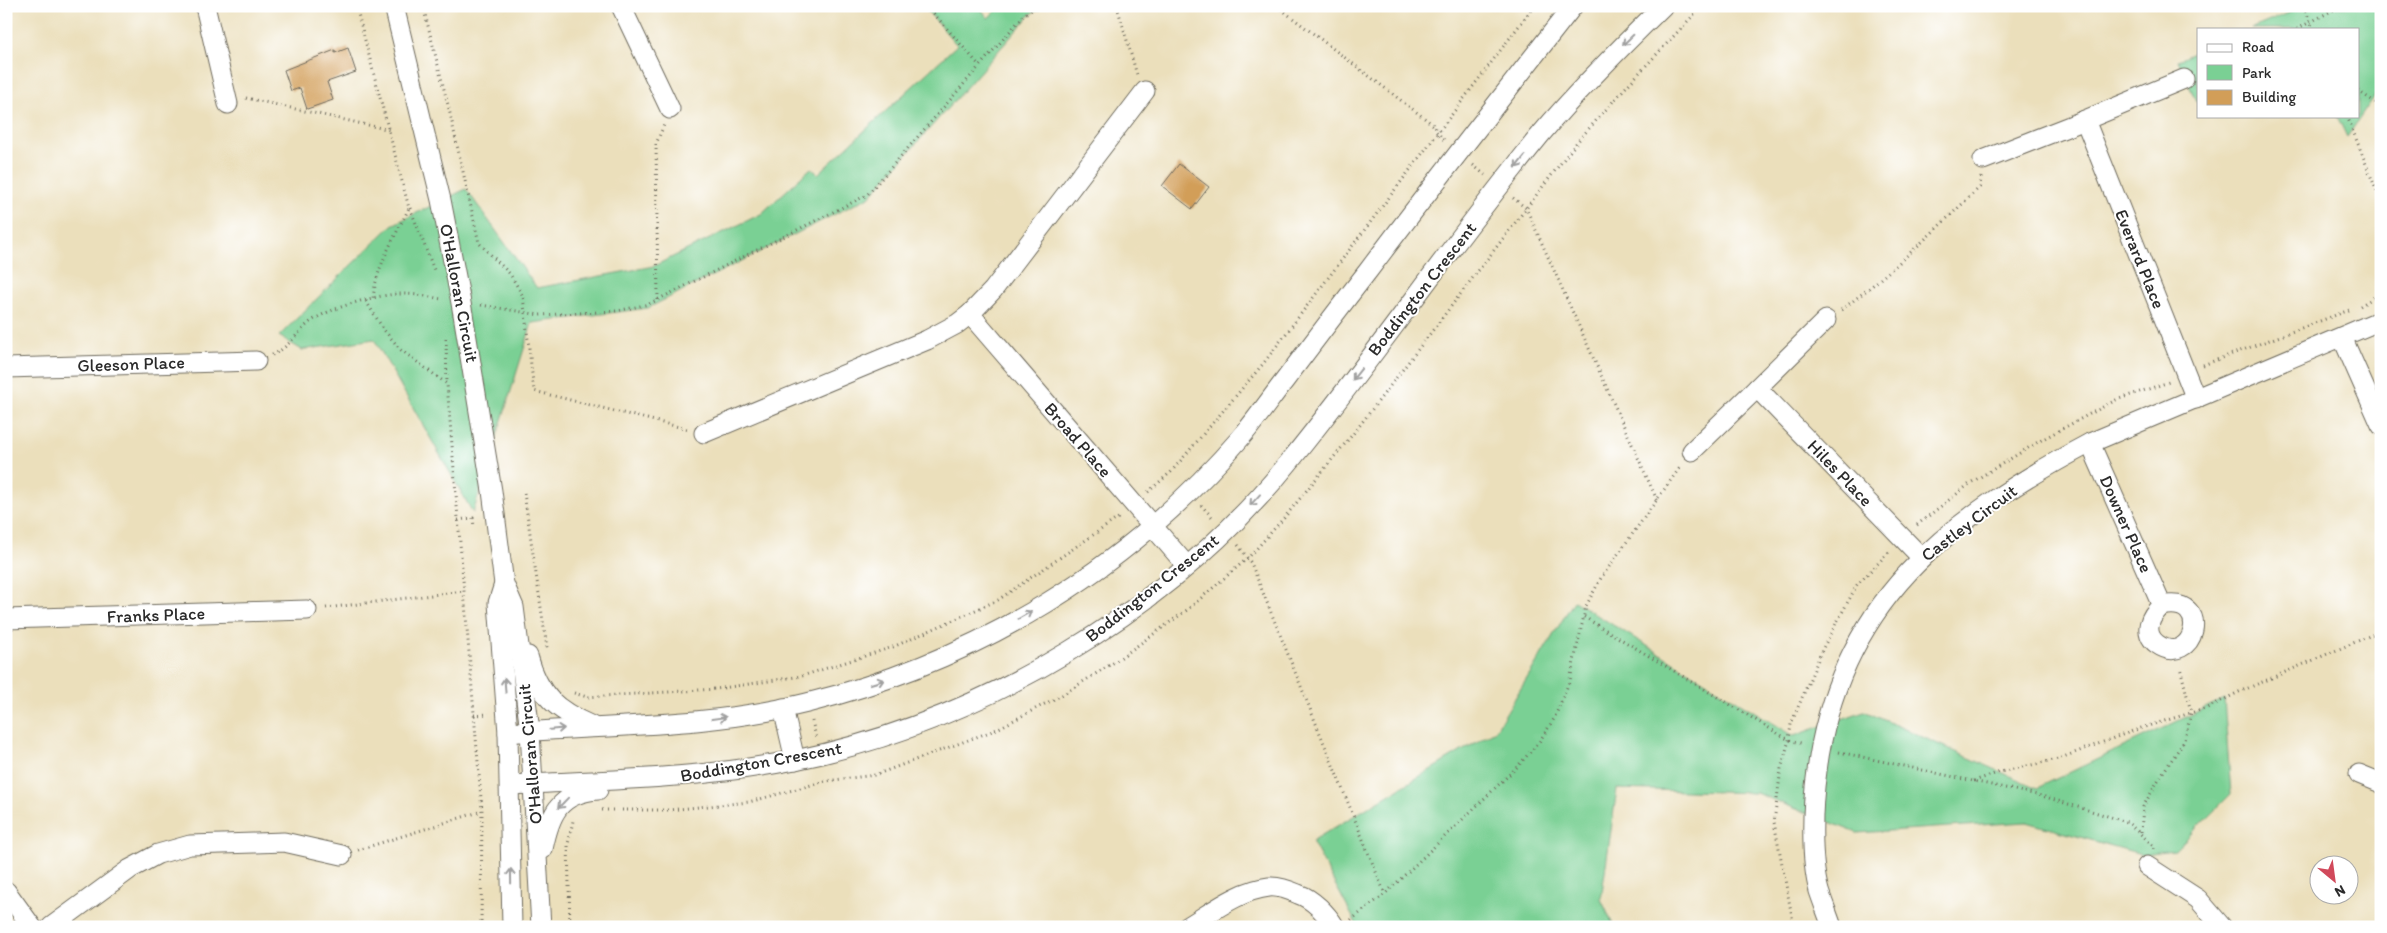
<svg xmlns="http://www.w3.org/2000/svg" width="2387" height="933" viewBox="0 0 2387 933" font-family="Itim,sans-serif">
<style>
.green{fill:#7ad094;stroke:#527e60}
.building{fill:#d29e58}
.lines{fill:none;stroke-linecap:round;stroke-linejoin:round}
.minor-casing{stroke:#6e6a5d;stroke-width:21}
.path{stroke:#6e6a5d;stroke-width:3;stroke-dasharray:1 4;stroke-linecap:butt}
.minor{stroke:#fff;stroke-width:19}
.minor-bridge-casing{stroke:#6e6a5d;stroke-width:21;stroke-linecap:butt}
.minor-bridge{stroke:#fff;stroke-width:19}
.oneway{stroke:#a0a0a0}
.labels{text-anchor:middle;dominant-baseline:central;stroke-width:4;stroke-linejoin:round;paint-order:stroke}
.street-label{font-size:18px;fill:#2b2b2b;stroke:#fff}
</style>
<rect width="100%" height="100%" fill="#fff"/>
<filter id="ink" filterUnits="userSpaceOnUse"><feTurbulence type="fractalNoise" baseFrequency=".02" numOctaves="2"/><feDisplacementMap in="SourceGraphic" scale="10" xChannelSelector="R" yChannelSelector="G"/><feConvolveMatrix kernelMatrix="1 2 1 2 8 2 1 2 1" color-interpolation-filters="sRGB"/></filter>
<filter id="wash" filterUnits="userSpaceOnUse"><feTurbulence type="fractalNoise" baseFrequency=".0096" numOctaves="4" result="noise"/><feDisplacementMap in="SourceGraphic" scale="20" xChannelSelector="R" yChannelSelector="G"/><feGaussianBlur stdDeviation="1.12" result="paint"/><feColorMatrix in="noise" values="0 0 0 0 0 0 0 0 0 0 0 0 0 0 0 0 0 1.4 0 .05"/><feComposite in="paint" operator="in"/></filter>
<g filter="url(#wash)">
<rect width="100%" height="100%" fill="#ebdfbb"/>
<g class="green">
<path d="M923,6H979L988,18L1001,6H1045L1031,14L869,197L648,308L532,323L473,513L374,339L302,350L279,336L392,225L466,189L537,288L654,266L761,214L811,168L818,174L957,45Z"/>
<path d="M2305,6H2381V87L2347,137L2337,116H2358V29H2251Z"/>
<path d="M2198,51V99L2196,101L2178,60Z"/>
<path d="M1574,601L1794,736L1864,711L2037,788L2224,699L2231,794L2175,850L2141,854L2026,822L1857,833L1756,793L1617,789L1601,899L1614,927H1358L1312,841L1495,731Z"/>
</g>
<g id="blocks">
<g class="building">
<path d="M348,48L356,72L327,82L333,100L307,109L300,88L291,91L284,70L335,50V53Z"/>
<path d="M1179,164L1209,187L1192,209L1162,186Z"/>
</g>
</g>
</g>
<g filter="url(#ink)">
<use href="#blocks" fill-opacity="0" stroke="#6e6a5d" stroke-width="1"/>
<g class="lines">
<defs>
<g id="minor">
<path d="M205,6L228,104"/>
<path d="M394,6L441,200L459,292"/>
<path d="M621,6L670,109"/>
<path d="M2184,79L2085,120L2196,399"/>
<path d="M1145,91L993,290L970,314L1187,566"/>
<path d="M1983,160L2085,120"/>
<path d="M463,314L492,491L504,584L514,607L530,731L541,927"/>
<path d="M1826,320L1757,388L1922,558"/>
<path d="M2342,337L2381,425"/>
<path d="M6,368L256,361"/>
<path d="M704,433L927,340L957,324L970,314"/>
<path d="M2090,443L2162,606C2214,595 2194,670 2157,644C2142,633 2150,615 2162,606"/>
<path d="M1692,451L1757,388"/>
<path d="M504,584L498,603L508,733L512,927"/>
<path d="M6,619L307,610"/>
<path d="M528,656C539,696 556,710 592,726"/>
<path d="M783,708L795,760"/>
<path d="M508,733C608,725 710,727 807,703C979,660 1128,569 1243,435C1258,417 1271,398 1285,380C1312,344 1340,307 1368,271C1435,182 1504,94 1573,6"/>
<path d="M2359,774L2381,783"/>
<path d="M510,785C606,780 701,779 795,760C982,722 1171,609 1290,461C1377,354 1454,240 1541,134C1579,89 1621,47 1663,6"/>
<path d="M543,849C550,814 559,793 598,790"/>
<path d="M2147,866L2198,899L2222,927"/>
<path d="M6,891L32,927"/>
<path d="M51,927L130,869L158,854L190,845L284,842L342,855"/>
<path d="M1187,927C1212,912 1240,890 1269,887C1279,886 1289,890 1298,894C1313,899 1327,914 1335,927"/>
<path d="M1832,927C1828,915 1823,903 1819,891C1810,858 1812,804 1817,771C1838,603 1949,518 2090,443L2381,320"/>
</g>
</defs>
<use href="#minor" class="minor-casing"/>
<g class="path">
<path d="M356,6L409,208C395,237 376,266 373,299"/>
<path d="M423,6L449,109L479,243L510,274L523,296L534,391L687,429"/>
<path d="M927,6L979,65"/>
<path d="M1117,6L1137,75"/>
<path d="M1277,6L1436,127L1435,130L1445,141"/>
<path d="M2304,6L2313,29"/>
<path d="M2297,29L2341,6"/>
<path d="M2358,91L2381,106"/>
<path d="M246,98L390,130"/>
<path d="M2347,116L2381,202"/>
<path d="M1473,165L1485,175"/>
<path d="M1513,198L1526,208L1657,500"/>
<path d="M410,208L434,270"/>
<path d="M658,300L656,144L664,125"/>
<path d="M366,301L384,330L401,350L447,384L482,811L481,927"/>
<path d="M481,305L540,315L617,311L649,304L867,195L1025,14L1038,6"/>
<path d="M2360,306L2381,293"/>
<path d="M1841,310C1891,273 1935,230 1980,187L1981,177"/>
<path d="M446,339L447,384"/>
<path d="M272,355C288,348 296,334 309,323C327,308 382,293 404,294C417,294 430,297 442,299"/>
<path d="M2203,365L2352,309"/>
<path d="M1148,492L1171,472L1263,364L1534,6"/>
<path d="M524,493L547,648"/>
<path d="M1201,505L1212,517"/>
<path d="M458,520L473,518L474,527"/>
<path d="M1917,525L1972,482L2043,439L2116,400L2169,382"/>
<path d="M1238,545L1251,563L1385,894"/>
<path d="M326,608L464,591"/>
<path d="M1584,617L1789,740L1804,744"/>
<path d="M574,693L587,697L716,689L802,676L893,647L998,600L1121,516"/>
<path d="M474,715L489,714"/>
<path d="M812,721L816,737"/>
<path d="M1839,752L2042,796L2127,822L2154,846V849"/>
<path d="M1974,781L2000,772L2058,759L2138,729L2207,708L2239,692L2381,631"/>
<path d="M602,810H669L749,802L826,781L875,775L995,730L1062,695L1116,661L1187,610L1249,557L1284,518L1357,429L1577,142L1626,87L1702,6"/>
<path d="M2141,832L2143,807L2160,777L2185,740L2191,712L2180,667"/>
<path d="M358,850L482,811"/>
<path d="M1351,920L1385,894L1516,768L1539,742L1554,719L1570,680L1586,606L1601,578L1681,466"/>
<path d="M570,927L568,844L573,821"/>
<path d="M1794,927L1774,822L1781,769L1789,740L1791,724L1823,648L1857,585L1889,552"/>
</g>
<use href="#minor" class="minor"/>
<defs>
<path id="minor-bridge" d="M459,292L463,314"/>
</defs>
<use href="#minor-bridge" class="minor-bridge-casing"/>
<use href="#minor-bridge" class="minor-bridge"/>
</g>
<defs><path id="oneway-shaft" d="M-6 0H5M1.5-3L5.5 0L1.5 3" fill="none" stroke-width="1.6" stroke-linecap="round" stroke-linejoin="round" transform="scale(1.25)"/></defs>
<g class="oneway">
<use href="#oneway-shaft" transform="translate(1628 40) rotate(136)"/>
<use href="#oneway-shaft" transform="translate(1520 162) rotate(128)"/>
<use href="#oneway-shaft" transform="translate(1357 374) rotate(128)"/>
<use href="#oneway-shaft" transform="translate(1255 500) rotate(132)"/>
<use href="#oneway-shaft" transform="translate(1025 615) rotate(-30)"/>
<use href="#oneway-shaft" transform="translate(877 682) rotate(-17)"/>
<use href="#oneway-shaft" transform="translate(505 685) rotate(-94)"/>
<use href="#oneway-shaft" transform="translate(719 718) rotate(-8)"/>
<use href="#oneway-shaft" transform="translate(557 729) rotate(-5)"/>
<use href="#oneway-shaft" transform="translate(563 803) rotate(134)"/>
<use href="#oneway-shaft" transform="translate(511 876) rotate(-91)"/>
</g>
</g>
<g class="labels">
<g class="street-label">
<text transform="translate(2140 259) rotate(68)">Everard Place</text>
<text transform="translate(1422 289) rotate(-52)">Boddington Crescent</text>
<text transform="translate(459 293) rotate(79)">O'Halloran Circuit</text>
<text transform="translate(131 364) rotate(-2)">Gleeson Place</text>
<text transform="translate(1078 440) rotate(49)">Broad Place</text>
<text transform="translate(1840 473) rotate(46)">Hiles Place</text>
<text transform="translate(1969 523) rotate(-37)">Castley Circuit</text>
<text transform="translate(2126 524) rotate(66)">Downer Place</text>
<text transform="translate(1152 588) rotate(-38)">Boddington Crescent</text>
<text transform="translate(156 615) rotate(-2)">Franks Place</text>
<text transform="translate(530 754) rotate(-95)">O'Halloran Circuit</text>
<text transform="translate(761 762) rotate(-10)">Boddington Crescent</text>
</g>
</g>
<rect width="2387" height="933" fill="none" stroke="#fff" stroke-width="25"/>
<rect x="2197" y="28" width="162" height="90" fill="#ffffff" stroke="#aaaaaa"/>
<rect x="2207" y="44" width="25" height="8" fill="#ffffff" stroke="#aaaaaa"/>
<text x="2242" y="52" font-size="15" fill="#2b2b2b">Road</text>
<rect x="2207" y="65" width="25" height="15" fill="#7ad094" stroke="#aaaaaa"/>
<text x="2242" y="78" font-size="15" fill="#2b2b2b">Park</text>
<rect x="2207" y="90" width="25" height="15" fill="#d29e58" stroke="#aaaaaa"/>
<text x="2242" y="102" font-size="15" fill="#2b2b2b">Building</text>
<g transform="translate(2334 880) rotate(151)"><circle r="24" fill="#ffffff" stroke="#aaaaaa"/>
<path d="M0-4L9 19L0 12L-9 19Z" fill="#d1495b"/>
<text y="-8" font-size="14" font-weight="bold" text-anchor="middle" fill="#2b2b2b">N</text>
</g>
</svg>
